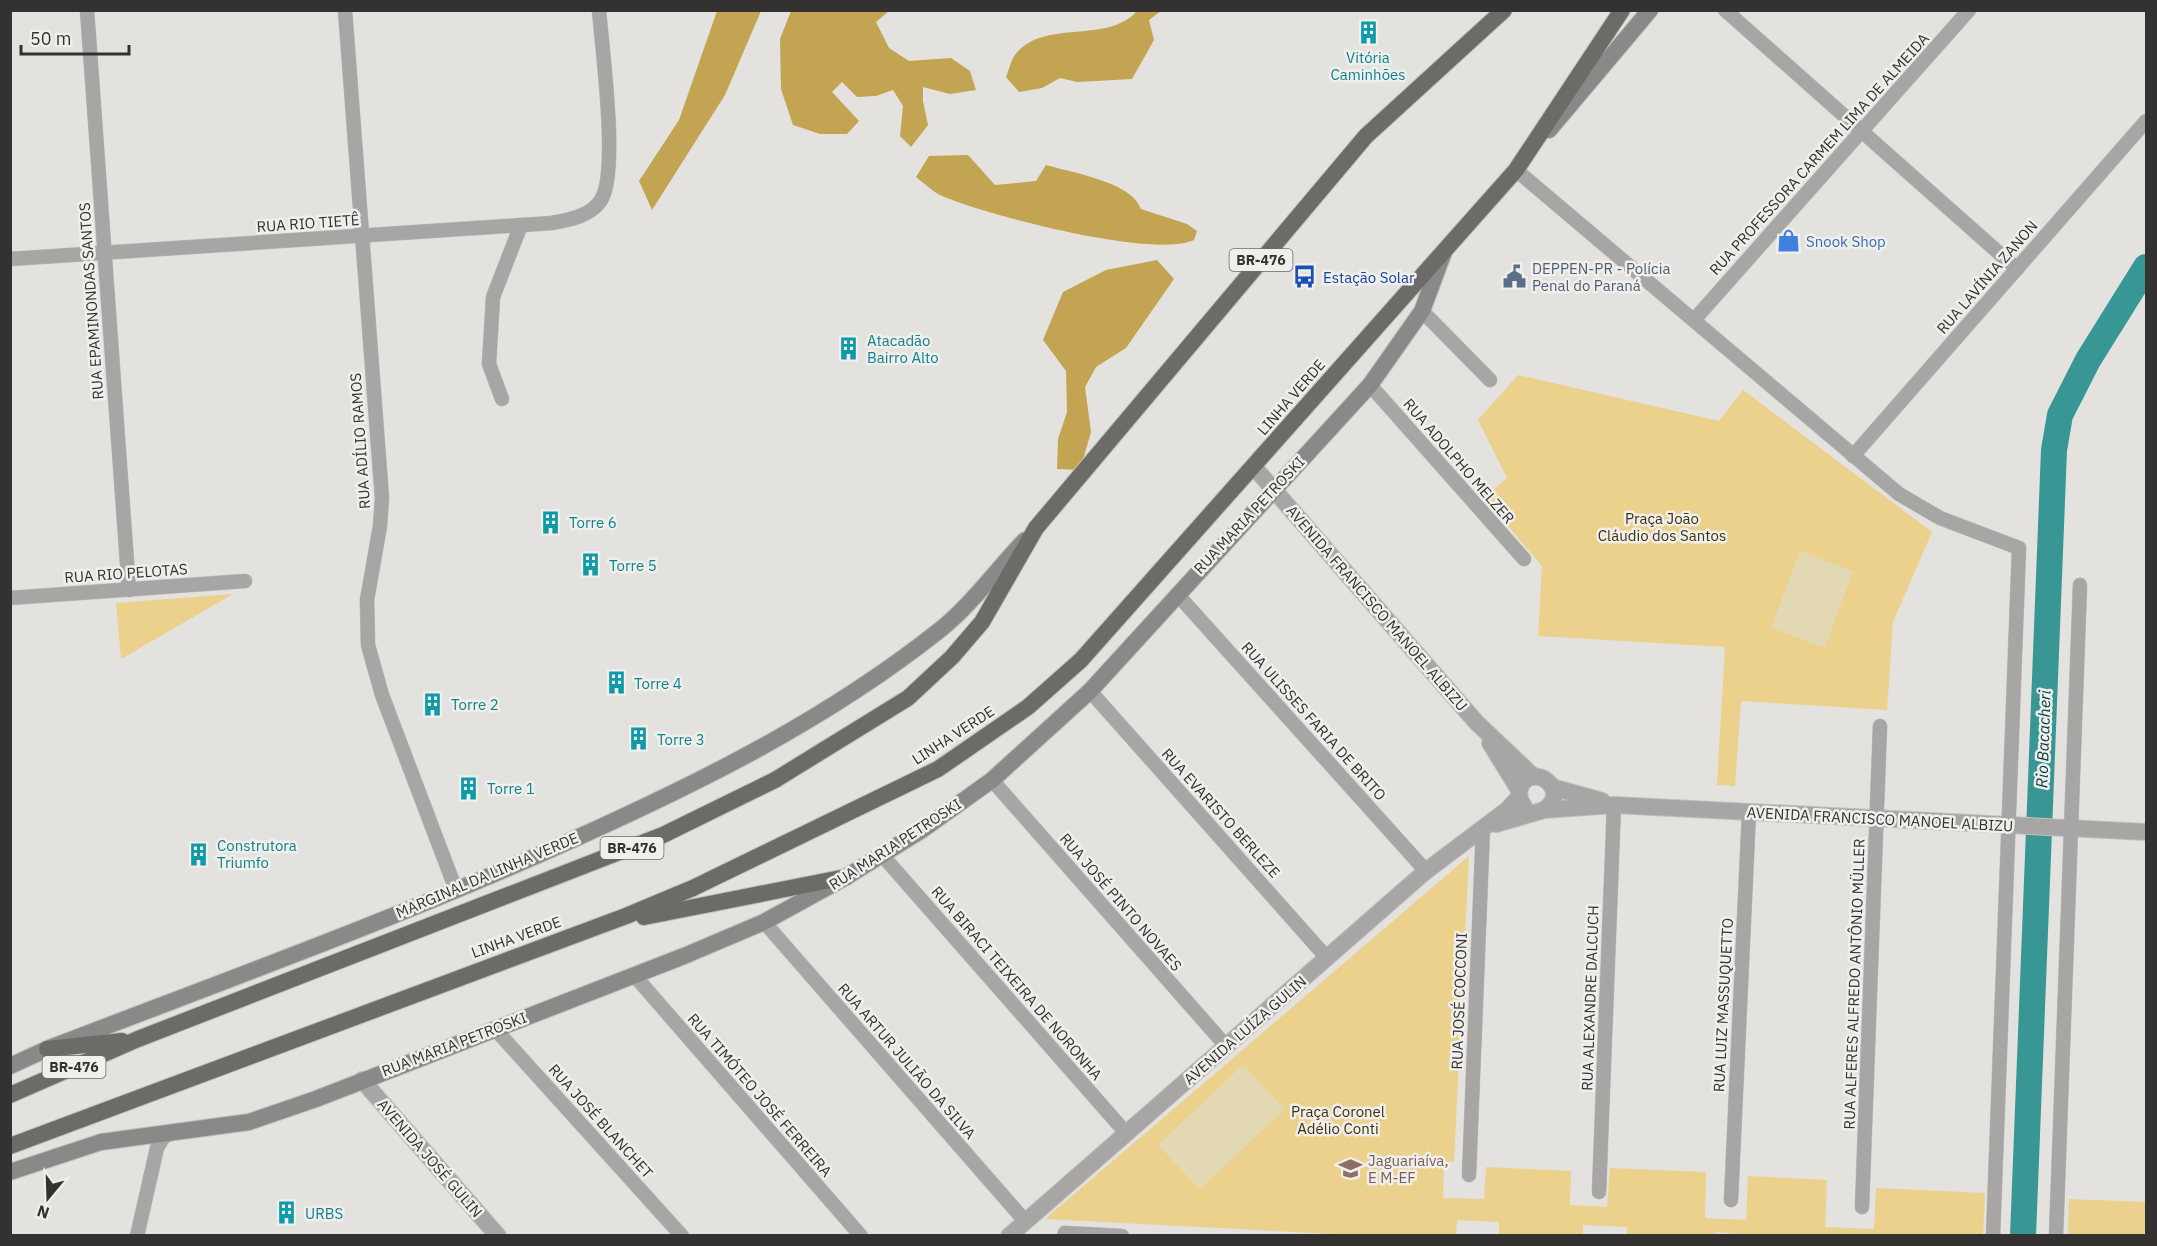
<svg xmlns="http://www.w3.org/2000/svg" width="2157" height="1246" viewBox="0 0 2157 1246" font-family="'IBM Plex Sans',sans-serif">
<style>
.green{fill:#ebd18c}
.forest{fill:#c3a452}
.sand{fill:#e2d9b4}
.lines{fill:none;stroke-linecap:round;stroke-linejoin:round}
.river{stroke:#389695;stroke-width:26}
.minor-casing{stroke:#c0bfbc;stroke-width:15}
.tertiary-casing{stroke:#c0bfbc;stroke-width:18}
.secondary-casing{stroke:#c0bfbc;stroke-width:18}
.trunk-casing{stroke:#c0bfbc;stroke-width:18}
.minor{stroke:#a7a6a5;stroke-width:14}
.tertiary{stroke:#a7a6a5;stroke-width:16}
.secondary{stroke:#8a8987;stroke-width:16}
.trunk{stroke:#6c6b68;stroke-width:16}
.labels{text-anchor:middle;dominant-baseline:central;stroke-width:5;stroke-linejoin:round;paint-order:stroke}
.shield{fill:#f0efec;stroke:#6c6b69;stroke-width:1.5}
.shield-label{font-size:14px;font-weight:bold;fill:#333231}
.culture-label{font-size:15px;fill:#0d838f;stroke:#f0efec;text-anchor:start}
.street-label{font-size:15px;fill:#333231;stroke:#f0efec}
.shop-label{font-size:15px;fill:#366cbe;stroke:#f0efec;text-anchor:start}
.service-label{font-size:15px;fill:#4e5e75;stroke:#f0efec;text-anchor:start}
.transit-label{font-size:15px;fill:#164399;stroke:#f0efec;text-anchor:start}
.park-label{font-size:15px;fill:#3e310c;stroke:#f0efec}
.education-label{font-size:15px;fill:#785e54;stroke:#f0efec;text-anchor:start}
.water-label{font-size:16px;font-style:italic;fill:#003c3c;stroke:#f0efec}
</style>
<rect width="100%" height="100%" fill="#e3e2df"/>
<g class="green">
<path d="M1518,375L1719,421L1743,390L1932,532L1893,622L1887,710L1741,701L1735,786L1717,785L1725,647L1538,636L1542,566L1484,498L1507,478L1478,420Z"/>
<path d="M233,594L121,659L116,603Z"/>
<path d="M1469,856L1454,1162H1444L1443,1198L1484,1199L1486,1167L1571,1171L1570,1205L1607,1207L1610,1168L1706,1172L1705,1218L1746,1220L1748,1176L1827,1180L1825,1227L1874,1229L1876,1188L1985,1193L1983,1236H1756L1717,1232L1716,1236H1627V1227L1583,1225V1235L1499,1236V1222L1457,1220L1456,1235L1371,1236L1045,1219Z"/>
<path d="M2069,1199L2146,1202V1235H2068Z"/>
</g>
<g class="forest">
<path d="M717,11H761L725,95L652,210L639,181L679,120Z"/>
<path d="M791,11H889L876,22L889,48L909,61L951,58L970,71L976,90L950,94L923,87V101L928,125L911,147L900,136L903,106L893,90L876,96L857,97L842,82L832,92L859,121L847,134H820L793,125L781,89L780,39Z"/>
<path d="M1137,11H1161L1149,20L1154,40L1132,79L1077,82L1060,78L1042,88L1019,92L1006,77C1009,70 1011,60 1015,55C1043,18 1107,45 1137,11Z"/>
<path d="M968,155L995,185L1036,181L1046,165C1073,173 1132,182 1141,209L1187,224L1197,231L1194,240C1152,259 987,215 942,196C933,192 924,183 916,177L929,156Z"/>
<path d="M1157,260L1174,279L1126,348L1096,367L1085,387L1091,432L1080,470L1057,469L1058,439L1067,412L1066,371L1043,340L1063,292L1106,270Z"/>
</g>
<g class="sand">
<path d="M1800,551L1853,571L1825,648L1771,628Z"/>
<path d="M1243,1065L1285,1109L1200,1189L1158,1145Z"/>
</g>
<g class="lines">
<path class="river" d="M2023,1236L2054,450L2060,415L2088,360L2146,267"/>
<defs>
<g id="minor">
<path d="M87,10L129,590"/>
<path d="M345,10L382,498L380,526L367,600L368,645L382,695L456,890"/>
<path d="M1725,10L2017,269"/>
<path d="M1516,170L1899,494L1940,518L2019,548L1993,1236"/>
<path d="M10,259L552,223C569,220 591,216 601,200C619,172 602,49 599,10"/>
<path d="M1422,311L1490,380"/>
<path d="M1694,320L1969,10"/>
<path d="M1370,385L1524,559"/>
<path d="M502,399L489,364L493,297L521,225"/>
<path d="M1853,456L2146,121"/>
<path d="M1177,594L1426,871"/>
<path d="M10,598L245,581"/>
<path d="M1090,691L1327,958"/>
<path d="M992,780L1226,1046"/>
<path d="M882,855L1126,1133"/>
<path d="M764,922L1025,1221"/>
<path d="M634,975L861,1236"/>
<path d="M495,1029L682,1236"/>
<path d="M1469,1175L1483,828"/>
<path d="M1599,1192L1614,805"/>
<path d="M1731,1200L1749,812"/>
<path d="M1862,1207L1880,726"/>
<path d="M137,1236L157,1148L163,1138L172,1132"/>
<path d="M1064,1236L1065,1233L1122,1236"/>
<path d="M2056,1236L2080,585"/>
</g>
<g id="tertiary">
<path d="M1254,467L1476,722L1534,777"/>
<path d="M1490,743L1519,790"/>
<path d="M1552,787L1602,801"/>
<path d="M1524,806C1520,801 1518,795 1520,788C1531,760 1573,790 1544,810"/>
<path d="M1496,824L1544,810L1614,805L2146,832"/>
<path d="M362,1080L498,1236"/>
<path d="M1009,1236L1426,871L1507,810L1519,797"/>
</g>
<g id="secondary">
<path d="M1549,130L1650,10"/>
<path d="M10,1066L47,1049C216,984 387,922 552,849C689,788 823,723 941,629C970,606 999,567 1025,540"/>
<path d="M10,1172L101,1142L249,1122L316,1099L684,956L764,922L846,877L922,830L992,780L1090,691L1370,385L1422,311L1444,252"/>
</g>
<g id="trunk">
<path d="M644,917L846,877"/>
<path d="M47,1049L122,1041"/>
<path d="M10,1095L138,1039L663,835L775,780L908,698L952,657L982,622L1036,528L1366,136L1504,10"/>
<path d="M10,1146L626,916L693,888L938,769L1028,707L1081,660L1516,170L1622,10"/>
</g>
</defs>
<use href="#minor" class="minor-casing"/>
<use href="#tertiary" class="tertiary-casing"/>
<use href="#secondary" class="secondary-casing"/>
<use href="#trunk" class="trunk-casing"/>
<use href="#minor" class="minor"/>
<use href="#tertiary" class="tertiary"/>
<use href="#secondary" class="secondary"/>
<use href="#trunk" class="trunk"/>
</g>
<defs>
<symbol id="building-bare" viewBox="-9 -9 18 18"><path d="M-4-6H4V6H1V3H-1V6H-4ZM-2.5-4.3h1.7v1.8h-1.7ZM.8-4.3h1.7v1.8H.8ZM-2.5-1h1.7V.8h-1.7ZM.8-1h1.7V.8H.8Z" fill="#0f9aa8" stroke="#f0efec" stroke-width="2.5" paint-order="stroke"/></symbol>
<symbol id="shop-bare" viewBox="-9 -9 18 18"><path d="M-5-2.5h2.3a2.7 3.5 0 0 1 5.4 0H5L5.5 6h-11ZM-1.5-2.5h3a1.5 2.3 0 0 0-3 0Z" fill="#3f7fe0" stroke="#f0efec" stroke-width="2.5" paint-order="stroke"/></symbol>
<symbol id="bus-bare" viewBox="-9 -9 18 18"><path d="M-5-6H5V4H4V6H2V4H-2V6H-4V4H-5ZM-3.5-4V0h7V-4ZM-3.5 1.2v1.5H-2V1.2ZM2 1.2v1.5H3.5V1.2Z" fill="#1a4fb4" stroke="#f0efec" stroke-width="2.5" paint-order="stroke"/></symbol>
<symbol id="civic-bare" viewBox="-9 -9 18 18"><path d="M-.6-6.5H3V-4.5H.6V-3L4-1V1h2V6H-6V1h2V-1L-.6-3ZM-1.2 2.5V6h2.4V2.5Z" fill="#5c6f8a" stroke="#f0efec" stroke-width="2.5" paint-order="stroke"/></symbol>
<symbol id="school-bare" viewBox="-9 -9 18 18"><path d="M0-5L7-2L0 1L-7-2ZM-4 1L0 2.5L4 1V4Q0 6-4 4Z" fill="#8d6e63" stroke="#f0efec" stroke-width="2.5" paint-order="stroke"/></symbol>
</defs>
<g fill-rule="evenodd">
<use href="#building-bare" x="1352" y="16" width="33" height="33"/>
<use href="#shop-bare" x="1772" y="224" width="33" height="33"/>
<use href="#bus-bare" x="1288" y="260" width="33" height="33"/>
<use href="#civic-bare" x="1498" y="260" width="33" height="33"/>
<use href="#building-bare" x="832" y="332" width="33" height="33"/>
<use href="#building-bare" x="534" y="506" width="33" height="33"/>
<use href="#building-bare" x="574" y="548" width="33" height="33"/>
<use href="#building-bare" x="600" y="666" width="33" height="33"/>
<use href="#building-bare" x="416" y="688" width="33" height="33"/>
<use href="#building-bare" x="622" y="722" width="33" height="33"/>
<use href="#building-bare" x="452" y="772" width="33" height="33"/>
<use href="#building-bare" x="182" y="838" width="33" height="33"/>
<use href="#school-bare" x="1334" y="1152" width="33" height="33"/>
<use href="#building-bare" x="270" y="1196" width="33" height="33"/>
</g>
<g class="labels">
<g class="shield">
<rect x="1229.5" y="249" width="63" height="22" rx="4.5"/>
<rect x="600.5" y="837" width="63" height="22" rx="4.5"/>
<rect x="42.5" y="1056" width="63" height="22" rx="4.5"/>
</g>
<g class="shield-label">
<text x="1261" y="260">BR-476</text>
<text x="632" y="848">BR-476</text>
<text x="74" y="1067">BR-476</text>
</g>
<g class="culture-label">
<text x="1368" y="57" text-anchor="middle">Vitória<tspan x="1368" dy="17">Caminhões</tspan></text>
<text x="867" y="340">Atacadão<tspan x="867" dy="17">Bairro Alto</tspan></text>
<text x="569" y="522">Torre 6</text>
<text x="609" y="565">Torre 5</text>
<text x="634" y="683">Torre 4</text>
<text x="451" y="704">Torre 2</text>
<text x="657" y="739">Torre 3</text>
<text x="487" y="788">Torre 1</text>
<text x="217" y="845">Construtora<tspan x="217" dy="17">Triumfo</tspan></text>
<text x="305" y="1213">URBS</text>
</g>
<g class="street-label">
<text transform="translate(1819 154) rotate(-48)">RUA PROFESSORA CARMEM LIMA DE ALMEIDA</text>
<text transform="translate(308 223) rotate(-4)">RUA RIO TIETÊ</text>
<text transform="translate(1987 277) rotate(-49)">RUA LAVÍNIA ZANON</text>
<text transform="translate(91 301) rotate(-94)">RUA EPAMINONDAS SANTOS</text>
<text transform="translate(1291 397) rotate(-49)">LINHA VERDE</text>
<text transform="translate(360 441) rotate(-94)">RUA ADÍLIO RAMOS</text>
<text transform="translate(1459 461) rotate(49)">RUA ADOLPHO MELZER</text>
<text transform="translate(1249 515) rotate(-47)">RUA MARIA PETROSKI</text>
<text transform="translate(126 573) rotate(-4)">RUA RIO PELOTAS</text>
<text transform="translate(1377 608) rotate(49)">AVENIDA FRANCISCO MANOEL ALBIZU</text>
<text transform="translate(1314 721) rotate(48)">RUA ULISSES FARIA DE BRITO</text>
<text transform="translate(953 735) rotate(-33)">LINHA VERDE</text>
<text transform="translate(1221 813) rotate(48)">RUA EVARISTO BERLEZE</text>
<text transform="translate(1880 819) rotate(3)">AVENIDA FRANCISCO MANOEL ALBIZU</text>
<text transform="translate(895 844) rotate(-33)">RUA MARIA PETROSKI</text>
<text transform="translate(487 875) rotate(-23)">MARGINAL DA LINHA VERDE</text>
<text transform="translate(1121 902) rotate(49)">RUA JOSÉ PINTO NOVAES</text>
<text transform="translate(516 937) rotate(-20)">LINHA VERDE</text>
<text transform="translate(1017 983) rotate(49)">RUA BIRACI TEIXEIRA DE NORONHA</text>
<text transform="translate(1854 984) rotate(-88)">RUA ALFERES ALFREDO ANTÔNIO MÜLLER</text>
<text transform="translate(1590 998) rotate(-88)">RUA ALEXANDRE DALCUCH</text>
<text transform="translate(1459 1001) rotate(-88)">RUA JOSÉ COCCONI</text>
<text transform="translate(1723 1005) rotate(-87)">RUA LUIZ MASSUQUETTO</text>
<text transform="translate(1245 1030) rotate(-41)">AVENIDA LUÍZA GULIN</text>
<text transform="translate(454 1044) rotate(-21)">RUA MARIA PETROSKI</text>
<text transform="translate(907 1061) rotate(49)">RUA ARTUR JULIÃO DA SILVA</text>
<text transform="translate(760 1095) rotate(49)">RUA TIMÓTEO JOSÉ FERREIRA</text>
<text transform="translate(601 1121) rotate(48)">RUA JOSÉ BLANCHET</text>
<text transform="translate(430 1158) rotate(49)">AVENIDA JOSÉ GULIN</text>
</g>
<g class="shop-label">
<text x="1806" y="241">Snook Shop</text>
</g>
<g class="service-label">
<text x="1532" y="268">DEPPEN-PR - Polícia<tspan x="1532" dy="17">Penal do Paraná</tspan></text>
</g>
<g class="transit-label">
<text x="1323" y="277">Estação Solar</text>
</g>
<g class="park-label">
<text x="1662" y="518">Praça João<tspan x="1662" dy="17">Cláudio dos Santos</tspan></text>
<text x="1338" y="1111">Praça Coronel<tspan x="1338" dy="17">Adélio Conti</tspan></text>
</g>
<g class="education-label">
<text x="1368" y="1160">Jaguariaíva,<tspan x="1368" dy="17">E M-EF</tspan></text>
</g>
<g class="water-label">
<text transform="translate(2043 739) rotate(-88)">Rio Bacacheri</text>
</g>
</g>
<rect width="2157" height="1246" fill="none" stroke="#333231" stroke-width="24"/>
<g transform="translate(48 1198) rotate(199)" stroke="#f0efec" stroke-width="4.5" paint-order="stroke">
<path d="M0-4.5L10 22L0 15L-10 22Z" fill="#333231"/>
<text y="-9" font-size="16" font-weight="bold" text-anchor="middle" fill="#333231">N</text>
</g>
<path d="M21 45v9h108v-9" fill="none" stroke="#333231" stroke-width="3"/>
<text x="30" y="45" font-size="18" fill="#333231" stroke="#f0efec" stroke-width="4.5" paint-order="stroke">50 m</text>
</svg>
